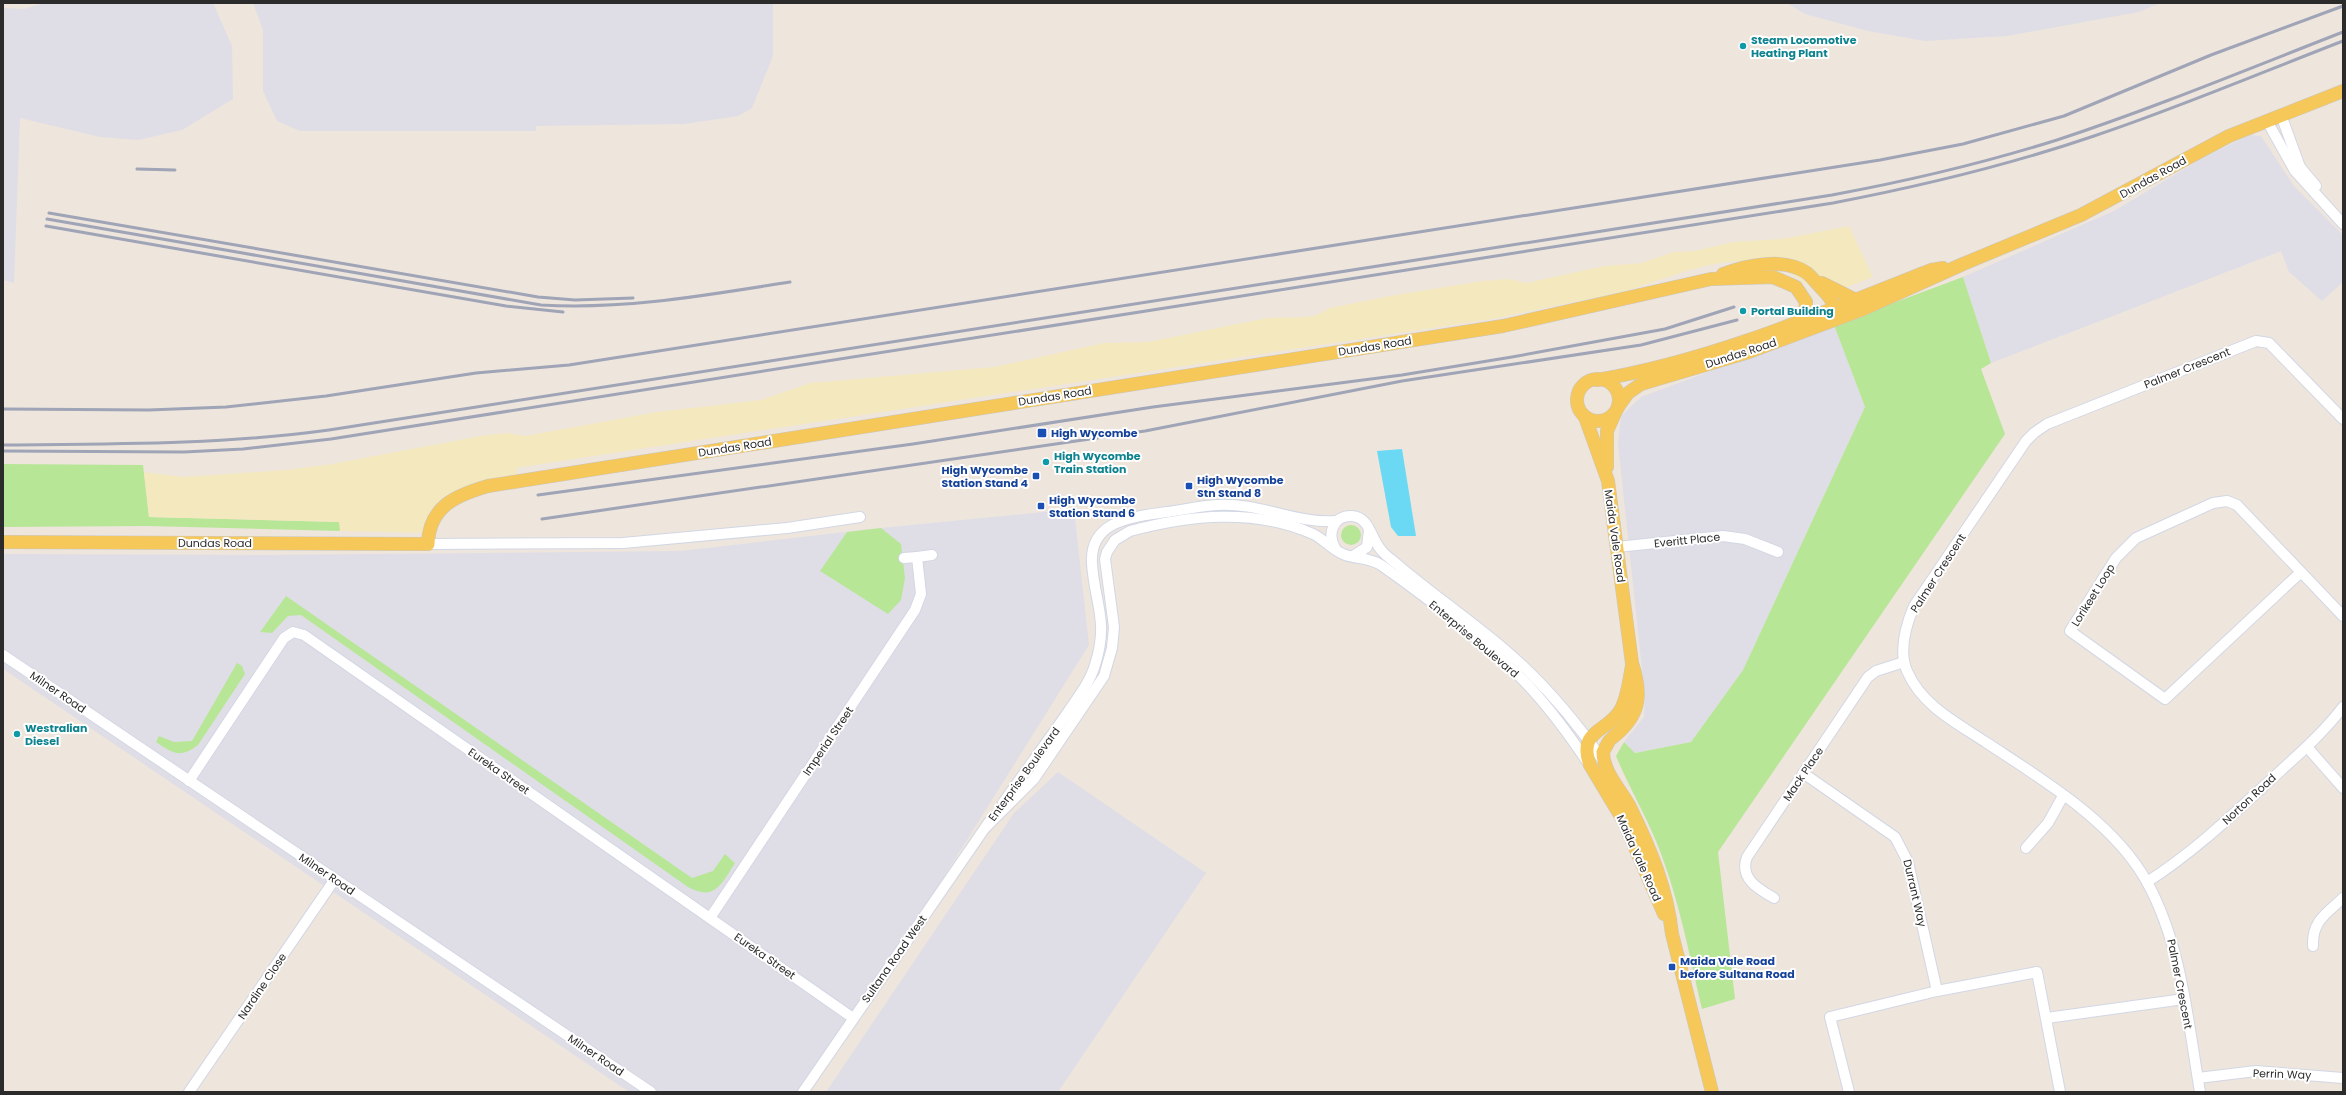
<svg xmlns="http://www.w3.org/2000/svg" width="2346" height="1095" viewBox="0 0 2346 1095" font-family="Poppins,sans-serif">
<style>
.industrial{fill:#dfdee6}
.green{fill:#b8e697}
.sand{fill:#f4e8bf}
.water{fill:#6cd9f4}
.lines{fill:none;stroke-linecap:round;stroke-linejoin:round}
.minor-casing{stroke:#d2d7e4;stroke-width:12}
.major-casing{stroke:#c8c8c8;stroke-width:14}
.minor{stroke:#fff;stroke-width:10}
.major{stroke:#f6c759;stroke-width:13}
.rail{stroke:#9fa4b6;stroke-width:3}
.culture-dot{fill:#0f9aa8;stroke:#fff;stroke-width:1.5}
.transit-dot{fill:#1a4fb4;stroke:#fff;stroke-width:1.5}
.labels{text-anchor:middle;dominant-baseline:central;stroke-width:4;stroke-linejoin:round;paint-order:stroke}
.culture-label{font-size:11px;font-weight:bold;fill:#0d838f;stroke:#fff;text-anchor:start}
.street-label{font-size:11px;fill:#2b2b2b;stroke:#fff}
.transit-label{font-size:11px;font-weight:bold;fill:#164399;stroke:#fff;text-anchor:start}
</style>
<rect width="100%" height="100%" fill="#eee5dd"/>
<g class="industrial">
<path d="M44,3H213L232,46L233,99L182,130L138,140L100,137L20,118L14,283L3,280V8L24,9Z"/>
<path d="M253,3H773V56L752,108L738,116L684,124L536,126V131H300L277,121L263,91V30Z"/>
<path d="M1787,3H2160L2139,12L2007,36L1925,41L1868,31L1805,14Z"/>
<path d="M2249,135L2261,136L2294,186L2343,235V282L2322,301L2289,272L2281,251L1991,363L1963,277L2114,211L2201,159Z"/>
<path d="M1834,325L1865,407L1743,670L1691,742L1634,753L1624,742L1644,717L1645,697L1618,444L1621,416L1641,397Z"/>
<path d="M1074,509L1089,645L809,1092H629L3,669V554L265,555L680,551L881,528Z"/>
<path d="M1058,772L1206,873L1058,1092H826L1014,813Z"/>
</g>
<g class="green">
<path d="M1963,277L1991,363L1981,369L2005,434L1718,852L1735,999L1702,1009C1689,953 1678,894 1656,841C1644,812 1628,785 1616,756L1624,742L1635,753L1691,742L1743,670L1865,407L1834,325Z"/>
<path d="M3,464L143,465L149,517L340,522V531L147,526L3,527Z"/>
<circle cx="1351" cy="535" r="10"/>
<path d="M881,528L901,544L905,578L901,600L888,614L820,571L847,532Z"/>
<path d="M286,596L692,878L713,871L725,854L735,863C722,883 715,902 688,887L301,615L288,616L272,633L260,632Z"/>
<path d="M237,663L242,666L245,674L198,745C180,759 172,753 156,742L159,736L174,742L192,741Z"/>
</g>
<path class="sand" d="M1849,226L1873,277L1821,297C1803,279 1780,266 1755,262C1711,256 1659,283 1617,293C1577,302 1537,309 1498,318L516,468L518,477C465,484 448,484 422,533L340,531L339,522L149,517L144,472L183,477L286,470L332,464L486,435L508,433L525,436L657,412L761,400L810,383L994,367L1104,343L1148,342L1267,318L1306,317L1317,315L1330,308L1395,295L1482,281L1509,279L1526,283L1604,266L1642,263L1673,252L1695,251L1733,242L1782,239Z"/>
<path class="water" d="M1402,449L1416,536H1398L1391,527L1377,451Z"/>
<g class="lines">
<defs>
<g id="minor">
<path d="M2281,115L2300,167L2316,186"/>
<path d="M2267,121L2295,171L2343,224"/>
<path d="M428,544L623,543L787,528L860,517"/>
<path d="M1617,547L1723,536L1745,539L1778,552"/>
<path d="M1335,548C1327,534 1333,515 1352,516C1370,517 1371,540 1382,551C1386,556 1392,560 1398,565C1432,594 1470,620 1504,649C1543,682 1575,720 1604,762"/>
<path d="M1353,556L1367,547L1369,530"/>
<path d="M904,558L917,557"/>
<path d="M2301,572L2165,699L2070,631L2116,558L2136,538L2213,503L2227,501L2237,505L2343,616"/>
<path d="M3,655L651,1092"/>
<path d="M2307,747L2343,788"/>
<path d="M1803,773L1895,837L1908,862L1937,991"/>
<path d="M189,781L284,638L293,632L304,635L853,1018"/>
<path d="M1003,803C1025,772 1047,742 1068,712C1078,697 1090,682 1095,665C1109,621 1095,605 1092,564C1089,519 1135,517 1167,512C1183,510 1200,506 1217,505C1258,502 1296,524 1336,521"/>
<path d="M986,827L1034,779L1104,676L1112,648L1114,627L1105,559L1107,552L1115,540L1130,531C1190,515 1254,508 1313,534C1324,539 1332,550 1343,554C1356,560 1366,556 1381,565C1429,599 1478,636 1520,677C1546,703 1568,733 1588,763"/>
<path d="M2026,848L2048,823L2063,796"/>
<path d="M2147,882C2191,854 2227,820 2265,785C2292,760 2321,736 2343,707"/>
<path d="M1774,898C1758,889 1739,878 1747,857L1868,677L1876,671L1904,662"/>
<path d="M710,918L915,610L921,594L917,557L932,555"/>
<path d="M2313,946C2312,921 2326,914 2343,898"/>
<path d="M2047,1018L2184,999"/>
<path d="M2198,1078L2256,1071L2343,1078"/>
<path d="M189,1092L335,879"/>
<path d="M803,1092L989,822"/>
<path d="M1849,1092L1830,1017L1937,991L2037,972L2060,1092"/>
<path d="M2200,1092C2188,1022 2182,946 2147,882C2114,822 2043,780 1987,743C1957,723 1922,706 1907,671C1898,650 1906,625 1914,606L2026,441L2034,433L2047,424L2256,341L2269,343L2343,419"/>
</g>
<g id="major">
<path d="M1723,274C1747,265 1784,257 1807,273C1812,277 1817,284 1822,289C1829,296 1836,304 1833,315"/>
<path d="M1822,283L1854,299"/>
<circle cx="1598" cy="400" r="21"/>
<path d="M1597,380C1714,360 1822,313 1931,270L1943,268"/>
<path d="M1618,407L1628,393L1641,384L1749,352L1861,310L1963,264L2081,215L2229,136L2343,91"/>
<path d="M1585,417L1608,481L1632,663C1643,696 1640,716 1612,738"/>
<path d="M1607,467V431L1615,413"/>
<path d="M3,542L428,544C429,506 457,495 488,486L1503,326L1711,279L1773,277L1796,287L1806,302L1805,314L1798,322"/>
<path d="M1632,666C1629,680 1628,696 1621,709C1608,733 1577,729 1590,765L1623,820L1664,914"/>
<path d="M1609,741L1603,752C1603,772 1621,790 1630,807C1650,848 1667,888 1672,934L1712,1092"/>
</g>
</defs>
<use href="#minor" class="minor-casing"/>
<use href="#major" class="major-casing"/>
<use href="#minor" class="minor"/>
<use href="#major" class="major"/>
<g class="rail">
<path d="M137,169L175,170"/>
<path d="M49,213L538,297L575,300L633,298"/>
<path d="M47,219L541,305C625,310 707,295 790,282"/>
<path d="M46,226L506,306L563,312"/>
<path d="M3,409L149,410L226,407L326,396L476,373L569,365L1880,160L1963,144L2064,116L2211,55L2343,6"/>
<path d="M3,445C112,444 220,445 329,430L1832,195C1908,181 1984,163 2057,140C2154,108 2248,69 2343,32"/>
<path d="M3,451L184,452L243,449L331,439L1833,203C1922,186 2009,165 2094,136C2178,108 2260,73 2343,41"/>
<path d="M538,495L913,444L1153,407L1402,375L1512,357L1665,329L1734,307"/>
<path d="M542,519L1145,431L1402,381L1641,345L1737,320"/>
</g>
</g>
<g class="culture-dot">
<circle cx="1743" cy="46" r="4"/>
<circle cx="1743" cy="311" r="4"/>
<circle cx="1046" cy="462" r="4"/>
<circle cx="17" cy="734" r="4"/>
</g>
<g class="transit-dot">
<rect x="1037" y="428" width="10" height="10" rx="2"/>
<rect x="1032" y="472" width="8" height="8" rx="2"/>
<rect x="1185" y="482" width="8" height="8" rx="2"/>
<rect x="1037" y="502" width="8" height="8" rx="2"/>
<rect x="1668" y="963" width="8" height="8" rx="2"/>
</g>
<g class="labels">
<g class="culture-label">
<text x="1751" y="40">Steam Locomotive<tspan x="1751" dy="13">Heating Plant</tspan></text>
<text x="1751" y="311">Portal Building</text>
<text x="1054" y="456">High Wycombe<tspan x="1054" dy="13">Train Station</tspan></text>
<text x="25" y="728">Westralian<tspan x="25" dy="13">Diesel</tspan></text>
</g>
<g class="street-label">
<text transform="translate(2153 177) rotate(-29)">Dundas Road</text>
<text transform="translate(1375 346) rotate(-9)">Dundas Road</text>
<text transform="translate(1741 353) rotate(-18)">Dundas Road</text>
<text transform="translate(2187 368) rotate(-22)">Palmer Crescent</text>
<text transform="translate(1055 396) rotate(-9)">Dundas Road</text>
<text transform="translate(735 447) rotate(-9)">Dundas Road</text>
<text transform="translate(1615 536) rotate(82)">Maida Vale Road</text>
<text transform="translate(1687 540) rotate(-6)">Everitt Place</text>
<text x="215" y="543">Dundas Road</text>
<text transform="translate(1938 573) rotate(-57)">Palmer Crescent</text>
<text transform="translate(2093 595) rotate(-58)">Lorikeet Loop</text>
<text transform="translate(1474 639) rotate(40)">Enterprise Boulevard</text>
<text transform="translate(58 692) rotate(34)">Milner Road</text>
<text transform="translate(828 741) rotate(-56)">Imperial Street</text>
<text transform="translate(499 771) rotate(35)">Eureka Street</text>
<text transform="translate(1024 774) rotate(-54)">Enterprise Boulevard</text>
<text transform="translate(1803 774) rotate(-56)">Mack Place</text>
<text transform="translate(2249 799) rotate(-43)">Norton Road</text>
<text transform="translate(1639 858) rotate(66)">Maida Vale Road</text>
<text transform="translate(327 874) rotate(34)">Milner Road</text>
<text transform="translate(1915 893) rotate(77)">Durrant Way</text>
<text transform="translate(765 956) rotate(35)">Eureka Street</text>
<text transform="translate(894 959) rotate(-55)">Sultana Road West</text>
<text transform="translate(2180 984) rotate(79)">Palmer Crescent</text>
<text transform="translate(262 986) rotate(-56)">Nardine Close</text>
<text transform="translate(596 1055) rotate(34)">Milner Road</text>
<text transform="translate(2282 1074) rotate(2)">Perrin Way</text>
</g>
<g class="transit-label">
<text x="1051" y="433">High Wycombe</text>
<text x="1028" y="470" text-anchor="end">High Wycombe<tspan x="1028" dy="13">Station Stand 4</tspan></text>
<text x="1197" y="480">High Wycombe<tspan x="1197" dy="13">Stn Stand 8</tspan></text>
<text x="1049" y="500">High Wycombe<tspan x="1049" dy="13">Station Stand 6</tspan></text>
<text x="1680" y="961">Maida Vale Road<tspan x="1680" dy="13">before Sultana Road</tspan></text>
</g>
</g>
<rect width="2346" height="1095" fill="none" stroke="#2b2b2b" stroke-width="8"/>
</svg>
